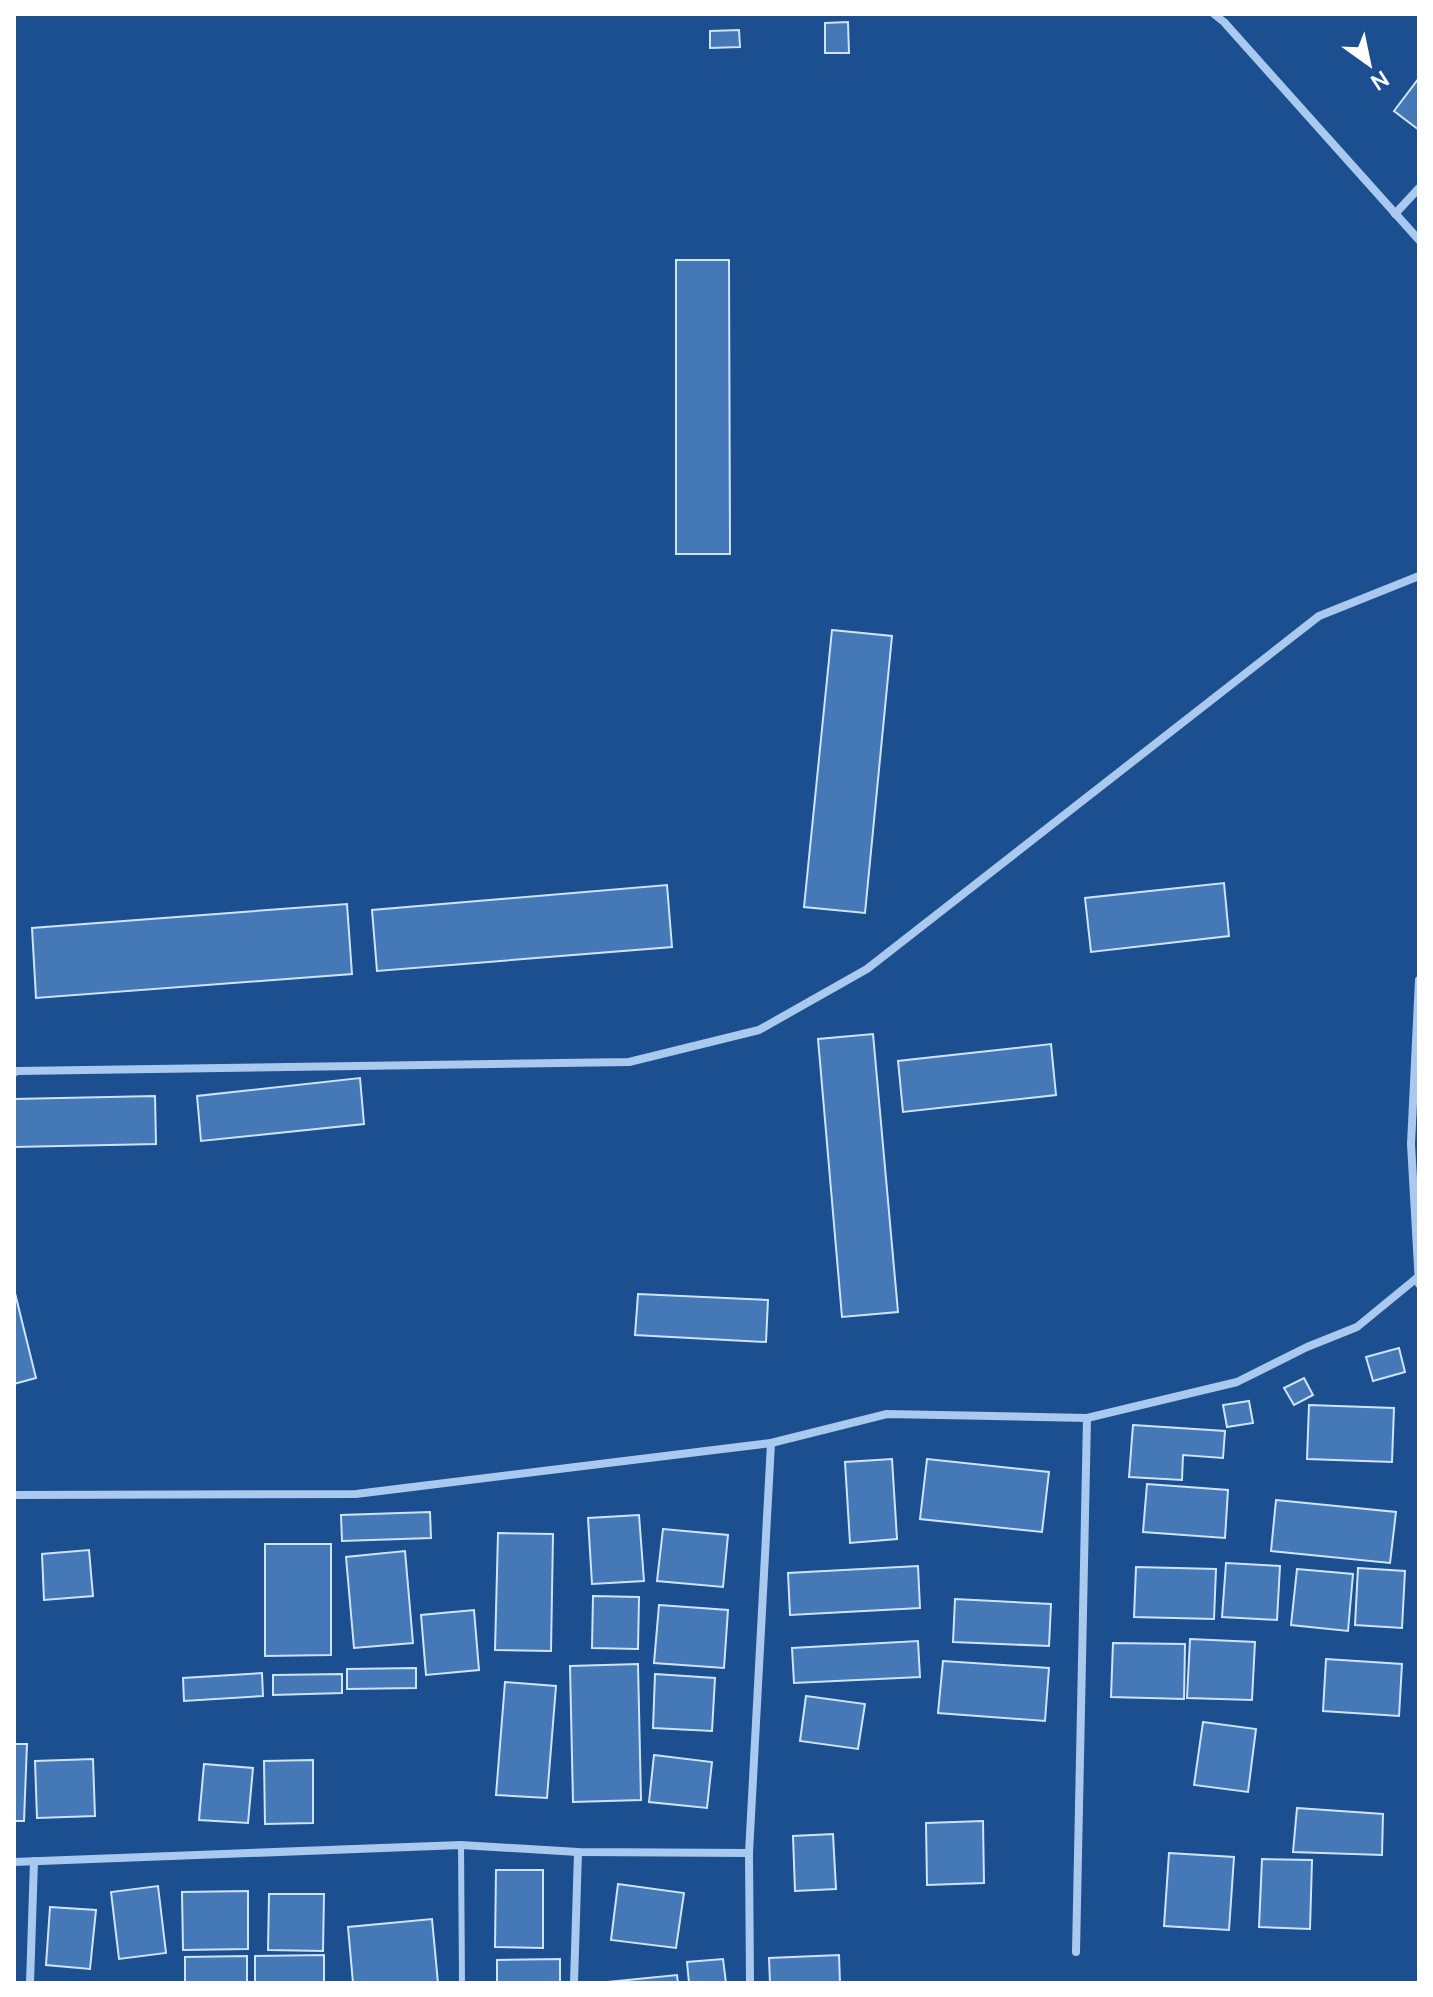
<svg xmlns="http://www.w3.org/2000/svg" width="1433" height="1997" viewBox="0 0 1433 1997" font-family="Manrope,sans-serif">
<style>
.building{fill:#4478b7;stroke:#cfe3fa;stroke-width:2}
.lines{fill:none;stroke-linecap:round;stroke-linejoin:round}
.service{stroke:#a9c9ee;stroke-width:6}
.minor{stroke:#a9c9ee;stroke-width:8}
</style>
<rect width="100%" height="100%" fill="#1b4f8f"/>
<g class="building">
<path d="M848,22L849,53H825V23Z"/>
<path d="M739,30L740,47L710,48V31Z"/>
<path d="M1419,78V130L1394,111Z"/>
<path d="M676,260H729L730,554H676Z"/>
<path d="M832,630L892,636L865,913L804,907Z"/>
<path d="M1224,883L1229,936L1091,952L1085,898Z"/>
<path d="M667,885L672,947L377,971L372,910Z"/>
<path d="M347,904L352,974L36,998L32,928Z"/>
<path d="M873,1034L898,1312L842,1317L818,1039Z"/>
<path d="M1051,1044L1056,1095L903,1112L898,1061Z"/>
<path d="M360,1078L364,1124L201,1141L197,1096Z"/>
<path d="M155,1096L156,1144L14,1147V1099Z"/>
<path d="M14,1289L36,1378L14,1384Z"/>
<path d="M638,1294L768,1300L766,1342L635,1335Z"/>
<path d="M1399,1348L1405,1372L1373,1381L1366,1357Z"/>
<path d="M1304,1378L1313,1395L1294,1405L1284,1388Z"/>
<path d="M1249,1401L1253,1423L1227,1427L1223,1405Z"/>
<path d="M1309,1405L1394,1408L1392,1462L1307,1459Z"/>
<path d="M1133,1425L1225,1431L1223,1458L1183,1455L1182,1480L1129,1477Z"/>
<path d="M892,1459L897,1539L850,1543L845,1462Z"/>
<path d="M927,1459L1049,1472L1042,1532L920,1519Z"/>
<path d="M1147,1484L1228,1490L1225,1538L1143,1532Z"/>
<path d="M1276,1500L1396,1512L1390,1563L1271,1551Z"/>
<path d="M430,1512L431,1538L342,1541L341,1515Z"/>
<path d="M639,1515L644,1581L592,1584L588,1518Z"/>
<path d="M663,1529L728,1535L723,1587L657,1581Z"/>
<path d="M498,1533L553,1534L551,1651L495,1650Z"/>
<path d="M265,1544H331V1655L265,1656Z"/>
<path d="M89,1550L93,1596L44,1600L42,1554Z"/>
<path d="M405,1551L413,1643L354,1648L346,1557Z"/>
<path d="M1226,1563L1280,1566L1277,1620L1222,1617Z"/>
<path d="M918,1566L920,1608L790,1615L788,1573Z"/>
<path d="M1136,1567L1216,1569L1214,1619L1134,1617Z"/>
<path d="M1358,1568L1405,1571L1402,1628L1355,1625Z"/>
<path d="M1297,1569L1353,1574L1348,1631L1291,1625Z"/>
<path d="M593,1596L639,1597L638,1649L592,1648Z"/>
<path d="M955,1599L1051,1604L1049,1646L953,1642Z"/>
<path d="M659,1605L728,1610L724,1668L654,1663Z"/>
<path d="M474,1610L479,1670L426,1675L421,1615Z"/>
<path d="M1190,1639L1255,1642L1252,1700L1187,1698Z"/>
<path d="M918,1641L920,1677L794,1683L792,1648Z"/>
<path d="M1113,1643L1185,1644L1184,1699L1111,1697Z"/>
<path d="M1326,1659L1402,1664L1399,1716L1323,1711Z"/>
<path d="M943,1661L1049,1668L1045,1721L938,1713Z"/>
<path d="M638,1664L641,1800L573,1802L570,1666Z"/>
<path d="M416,1668V1688L347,1689V1669Z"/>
<path d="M262,1673L263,1696L184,1701L183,1678Z"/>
<path d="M342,1674V1693L273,1695V1675Z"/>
<path d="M655,1674L715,1678L712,1731L653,1728Z"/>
<path d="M505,1682L556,1686L547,1798L496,1795Z"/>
<path d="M806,1696L865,1704L858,1749L800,1741Z"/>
<path d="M1203,1722L1256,1729L1248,1792L1194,1785Z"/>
<path d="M14,1744H27L24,1821H14Z"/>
<path d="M654,1755L712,1762L707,1808L649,1802Z"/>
<path d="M93,1759L95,1816L37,1818L35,1761Z"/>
<path d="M313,1760V1823L265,1824L264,1761Z"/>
<path d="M204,1764L253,1768L248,1823L199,1820Z"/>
<path d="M1297,1808L1383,1814L1382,1855L1293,1852Z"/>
<path d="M983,1821L984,1883L927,1885L926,1823Z"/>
<path d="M833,1834L836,1889L795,1891L793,1836Z"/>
<path d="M1169,1853L1234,1857L1229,1930L1164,1926Z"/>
<path d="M1262,1859L1312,1860L1310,1929L1259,1927Z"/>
<path d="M496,1870H543V1948L495,1947Z"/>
<path d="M618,1884L684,1893L676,1948L611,1940Z"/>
<path d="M158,1886L166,1953L119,1959L111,1892Z"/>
<path d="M248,1891V1949L183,1950L182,1892Z"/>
<path d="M269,1894H324L323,1951L268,1950Z"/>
<path d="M50,1907L96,1910L90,1969L46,1965Z"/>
<path d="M432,1919L438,1983H353L348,1927Z"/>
<path d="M324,1955V1983H255V1956Z"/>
<path d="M839,1955L840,1983H770L769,1958Z"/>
<path d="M247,1956V1983H185V1957Z"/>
<path d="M560,1959V1983H497V1960Z"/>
<path d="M723,1959L726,1983H689L687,1962Z"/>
<path d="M677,1975L678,1983H608V1982Z"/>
</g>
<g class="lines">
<path class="service" d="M461,1845L462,1983"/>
<g class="minor">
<path d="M1214,14L1224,22L1419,240"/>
<path d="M1395,214L1419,188"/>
<path d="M1419,980L1411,1144L1419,1284"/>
<path d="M14,1073L17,1071L629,1062L759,1030L867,969L1319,616L1419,576"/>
<path d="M14,1495L356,1494L771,1443L887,1414L1087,1418L1237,1382L1307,1347L1357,1327L1418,1277"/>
<path d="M14,1862L461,1845L578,1852L749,1853"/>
<path d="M1076,1952L1087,1418"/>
<path d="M30,1983L34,1861"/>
<path d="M574,1983L578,1852"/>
<path d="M750,1983L749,1853L771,1443"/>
</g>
</g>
<rect width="1433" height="1997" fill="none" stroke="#ffffff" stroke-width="32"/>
<g transform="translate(1369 64) rotate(147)" stroke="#1b4f8f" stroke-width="6" paint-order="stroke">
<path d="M0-6L14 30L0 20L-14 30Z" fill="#ffffff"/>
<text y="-12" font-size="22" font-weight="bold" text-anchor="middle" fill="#ffffff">N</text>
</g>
</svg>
